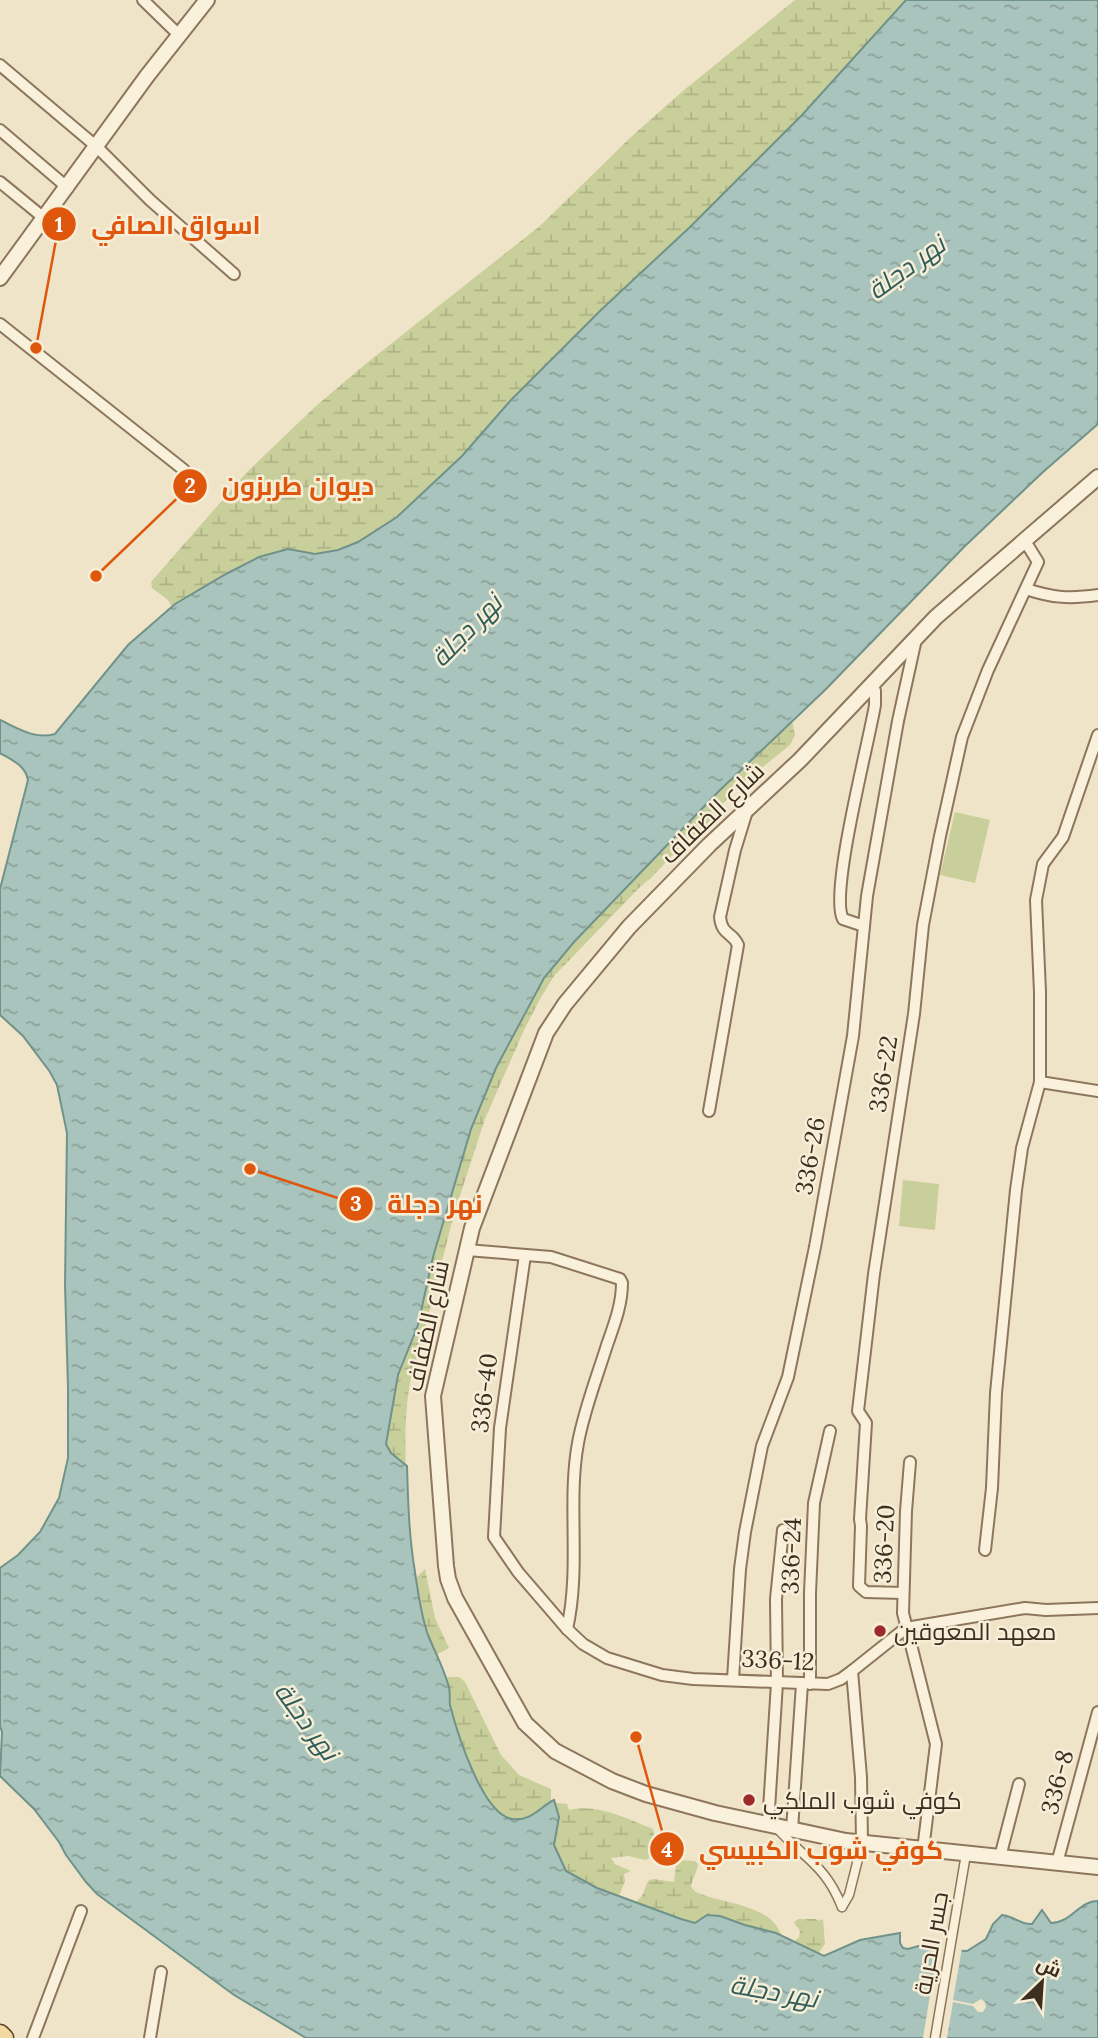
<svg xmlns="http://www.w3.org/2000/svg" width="1098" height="2038" viewBox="0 0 1098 2038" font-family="Lora,Cairo,serif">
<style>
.green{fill:#c9cf9b}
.wetland{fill:url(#wetland-marsh)}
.water{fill:url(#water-ripples);stroke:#6f938a;stroke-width:2}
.pier{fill:#f0e4c8}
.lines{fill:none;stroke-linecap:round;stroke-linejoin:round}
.pedestrian-casing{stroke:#8d765c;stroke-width:11}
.minor-casing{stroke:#8d765c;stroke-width:14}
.tertiary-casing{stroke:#8d765c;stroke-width:18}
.primary-casing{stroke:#5b4430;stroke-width:21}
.pedestrian{stroke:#faf1dc;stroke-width:8}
.minor{stroke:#faf1dc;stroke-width:10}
.tertiary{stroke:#faf1dc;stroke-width:14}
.primary{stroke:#f3d9a0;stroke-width:18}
.poi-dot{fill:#9e2a2b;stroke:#f7eed8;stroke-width:2.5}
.labels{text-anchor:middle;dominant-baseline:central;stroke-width:5;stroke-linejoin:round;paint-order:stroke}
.street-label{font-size:24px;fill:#3d2e20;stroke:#f7eed8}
.poi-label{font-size:24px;fill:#3d2e20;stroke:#f7eed8;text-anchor:start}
.water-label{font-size:26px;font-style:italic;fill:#2f5d5a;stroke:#f7eed8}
.leader{fill:none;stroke:#df570d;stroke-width:2.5}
.callout-dot{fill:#df570d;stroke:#f7eed8;stroke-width:2.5}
.mark-label{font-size:21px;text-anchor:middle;font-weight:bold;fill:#fff}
.callout-label{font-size:26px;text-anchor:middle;font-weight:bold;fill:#df570d;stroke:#f7eed8;stroke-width:5;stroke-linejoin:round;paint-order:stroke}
</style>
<defs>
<pattern id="wetland-marsh" width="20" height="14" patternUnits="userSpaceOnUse" patternTransform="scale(1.75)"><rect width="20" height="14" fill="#c9cf9b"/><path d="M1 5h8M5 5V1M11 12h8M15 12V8" fill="none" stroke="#aeb285"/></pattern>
<pattern id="water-ripples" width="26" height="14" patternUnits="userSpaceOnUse" patternTransform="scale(1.75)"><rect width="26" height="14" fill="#a9c4bc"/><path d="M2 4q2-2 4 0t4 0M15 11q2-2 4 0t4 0" fill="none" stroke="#8ba098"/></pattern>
</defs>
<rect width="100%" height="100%" fill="#f0e4c8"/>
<g class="green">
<path d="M955,812L990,820L975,883L940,875Z"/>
<path d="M903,1180L939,1184L935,1230L899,1226Z"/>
</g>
<g class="wetland">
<path d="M795,0H1030L374,540L193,593L175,604L62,734L48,739L33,735L50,736L60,730L128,645L172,607L168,600L152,588L151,582L246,473L316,406L368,362L541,225L631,137L684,90Z"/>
<path d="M1098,424C1039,475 981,528 927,584C882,630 839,677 792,720L795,735L790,745L738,787L722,805L714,823L680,847L653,876L640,887L554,976L540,999L524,1030L485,1119L454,1214L419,1352C396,1404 408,1510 414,1568L416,1578L425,1569L435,1618L449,1648L432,1657L416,1661L391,1454L386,1448L380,1420L412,1294L513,1004L937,559Z"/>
<path d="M445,1677H459L465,1682L501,1755L519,1775L551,1789V1800L556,1803L567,1804L569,1810C596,1803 628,1819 653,1829L657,1851L646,1860L628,1856L611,1858L615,1864L631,1871L624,1874L625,1881L619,1896L605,1891L596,1896L506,1837L435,1706Z"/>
<path d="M679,1860L695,1861L698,1864C697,1873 692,1878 691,1887L696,1892C721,1904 772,1904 781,1935L776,1933L731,1942L636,1902L642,1896L648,1881L653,1879L674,1882L676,1864Z"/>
<path d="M798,1919H815L819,1921L823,1919L825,1944L818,1954L795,1941L799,1937L800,1931L794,1922Z"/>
</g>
<path class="water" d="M906,0H1098V424L1043,472L964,547L826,689L719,791L574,942L544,978L496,1068L471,1129L433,1257L418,1325L398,1375L386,1444L391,1453L407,1466C408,1501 409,1537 415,1572C418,1593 421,1615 428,1635C435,1652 443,1667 448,1684C451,1691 449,1698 450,1705C457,1732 482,1814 512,1819C531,1822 541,1806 554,1800L559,1817L554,1845L566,1871L597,1888L681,1919L695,1923L707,1915L720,1916L745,1925L776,1933L824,1956L860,1940L900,1933V1943L903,1948L908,1949L922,1945L940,1950L967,1951L986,1939L993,1924L1002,1915C1014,1916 1020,1925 1032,1924L1042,1910L1051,1923C1072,1923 1078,1901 1098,1901V2038H306L234,1995L97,1894L86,1882L66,1855L59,1842L34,1809L0,1776L2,1732L0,1726V1568L18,1555L40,1532L59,1498L68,1458V1387L65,1285L67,1133L57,1085L50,1072L23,1036L0,1015V889L28,780C25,765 12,760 0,753V720C17,728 35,740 55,734L128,645L175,604L226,574L259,557L288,549L315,554L338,550L358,542L397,517L462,456L511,400L602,309L690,227L802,115Z"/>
<path class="pier" d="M948,1945L962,1948L953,2000L973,2004L981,1999L985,2002L986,2007L983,2012H978L973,2006L953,2002L947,2038H923L938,1946Z"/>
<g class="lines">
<defs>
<g id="pedestrian">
<path d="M776,1827C804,1859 825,1864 842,1907"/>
<path d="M842,1907L849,1895L862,1843"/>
<path d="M935,2038L966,1854"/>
</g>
<g id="minor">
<path d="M143,0L179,35"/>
<path d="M0,65L97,147L150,200L234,274"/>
<path d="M0,130L68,188"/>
<path d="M0,182L44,218"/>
<path d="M0,324L184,470"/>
<path d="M1026,589C1053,598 1070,599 1098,595"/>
<path d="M864,926L843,919C829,894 869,742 875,705V691L872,683"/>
<path d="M1040,1082L1098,1091"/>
<path d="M709,1111L738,945C732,931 722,936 720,917L735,850L747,811"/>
<path d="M467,1250L551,1257L620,1279L622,1283C622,1305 614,1325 607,1345C597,1377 584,1410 578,1443C567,1503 581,1567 567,1629"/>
<path d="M525,1255L500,1428L494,1537L518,1572L567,1629L583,1644L607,1658L662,1675L693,1679L828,1684L841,1679L852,1671L906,1628L1025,1608L1046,1610L1098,1608"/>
<path d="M910,1462L906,1511L903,1613L936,1744L923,1850"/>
<path d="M985,1550L992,1488L996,1393L1016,1190L1022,1148L1040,1082V992L1036,900L1043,864L1063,837L1098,735"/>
<path d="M903,1593L866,1592L859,1586L861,1526L860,1519L866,1423L858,1411L874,1274L914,1014L923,925L940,836L962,737L988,670L1038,562L1025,541"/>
<path d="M852,1671L861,1777L862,1843"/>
<path d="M733,1679L740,1569L745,1532L762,1446L788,1377L815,1247L853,1036L867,896L898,721L916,639"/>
<path d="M810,1684V1593L814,1503L830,1431"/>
<path d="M768,1825L777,1683L776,1599L783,1530"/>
<path d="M792,1830L802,1684"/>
<path d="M1000,1857L1019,1784"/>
<path d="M1057,1863L1098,1712"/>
<path d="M33,2038L81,1911"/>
<path d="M150,2038L161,1972"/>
</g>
<g id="tertiary">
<path d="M0,278L147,76L207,0"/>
<path d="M1098,477L936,617L800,760L709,845L629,927L565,1004L546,1033L472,1228L433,1396L446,1566L448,1579L455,1598L525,1723L555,1751L612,1781L646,1794L715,1813L846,1841L1098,1867"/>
</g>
<path id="primary" d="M0,2034L4,2038"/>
</defs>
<use href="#pedestrian" class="pedestrian-casing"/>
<use href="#minor" class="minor-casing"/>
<use href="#tertiary" class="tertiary-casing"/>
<use href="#primary" class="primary-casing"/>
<use href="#pedestrian" class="pedestrian"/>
<use href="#minor" class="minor"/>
<use href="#tertiary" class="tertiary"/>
<use href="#primary" class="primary"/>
</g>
<g class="poi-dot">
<circle cx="880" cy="1631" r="7"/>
<circle cx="749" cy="1800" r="7"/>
</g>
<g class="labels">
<g class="street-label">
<text transform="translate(712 813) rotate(-44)">شارع الضفاف</text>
<text transform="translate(883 1074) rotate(-81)">336-22</text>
<text transform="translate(810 1156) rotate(-80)">336-26</text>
<text transform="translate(427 1326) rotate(-78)">شارع الضفاف</text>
<text transform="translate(484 1393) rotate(-83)">336-40</text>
<text transform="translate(884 1544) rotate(-87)">336-20</text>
<text transform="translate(791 1556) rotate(-88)">336-24</text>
<text transform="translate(778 1660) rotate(3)">336-12</text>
<text transform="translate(1057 1782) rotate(-75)">336-8</text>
<text transform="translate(931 1943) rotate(-80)">جسر الحرية</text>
</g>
<g class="poi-label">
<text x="894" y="1631">معهد المعوقين</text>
<text x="763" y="1800">كوفي شوب الملكي</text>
</g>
<g class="water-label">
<text transform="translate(906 267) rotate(-36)">نهر دجلة</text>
<text transform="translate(466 630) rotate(-46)">نهر دجلة</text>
<text transform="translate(307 1721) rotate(54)">نهر دجلة</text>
<text transform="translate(774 1991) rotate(10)">نهر دجلة</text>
</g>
</g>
<path class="leader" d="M36 348L59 224M96 576L190 486M250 1169L356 1204M636 1737L667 1849"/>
<g class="callout-dot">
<circle cx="36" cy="348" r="7"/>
<circle cx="96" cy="576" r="7"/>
<circle cx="250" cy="1169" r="7"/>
<circle cx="636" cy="1737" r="7"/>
<circle cx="59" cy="224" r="18"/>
<circle cx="190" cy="486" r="18"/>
<circle cx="356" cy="1204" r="18"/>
<circle cx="667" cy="1849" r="18"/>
</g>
<g class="mark-label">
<text x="59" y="232">1</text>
<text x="190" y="493">2</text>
<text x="356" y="1211">3</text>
<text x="667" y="1857">4</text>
</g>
<g class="callout-label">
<text x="176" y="234">اسواق الصافي</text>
<text x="298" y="495">ديوان طربزون</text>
<text x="435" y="1213">نهر دجلة</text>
<text x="821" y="1859">كوفي شوب الكبيسي</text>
</g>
<g transform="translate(1042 1982) rotate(25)" stroke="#f7eed8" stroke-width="5" paint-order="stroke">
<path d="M0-5L12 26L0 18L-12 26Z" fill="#3d2e20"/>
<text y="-10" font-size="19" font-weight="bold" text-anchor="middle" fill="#3d2e20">ش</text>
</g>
</svg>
